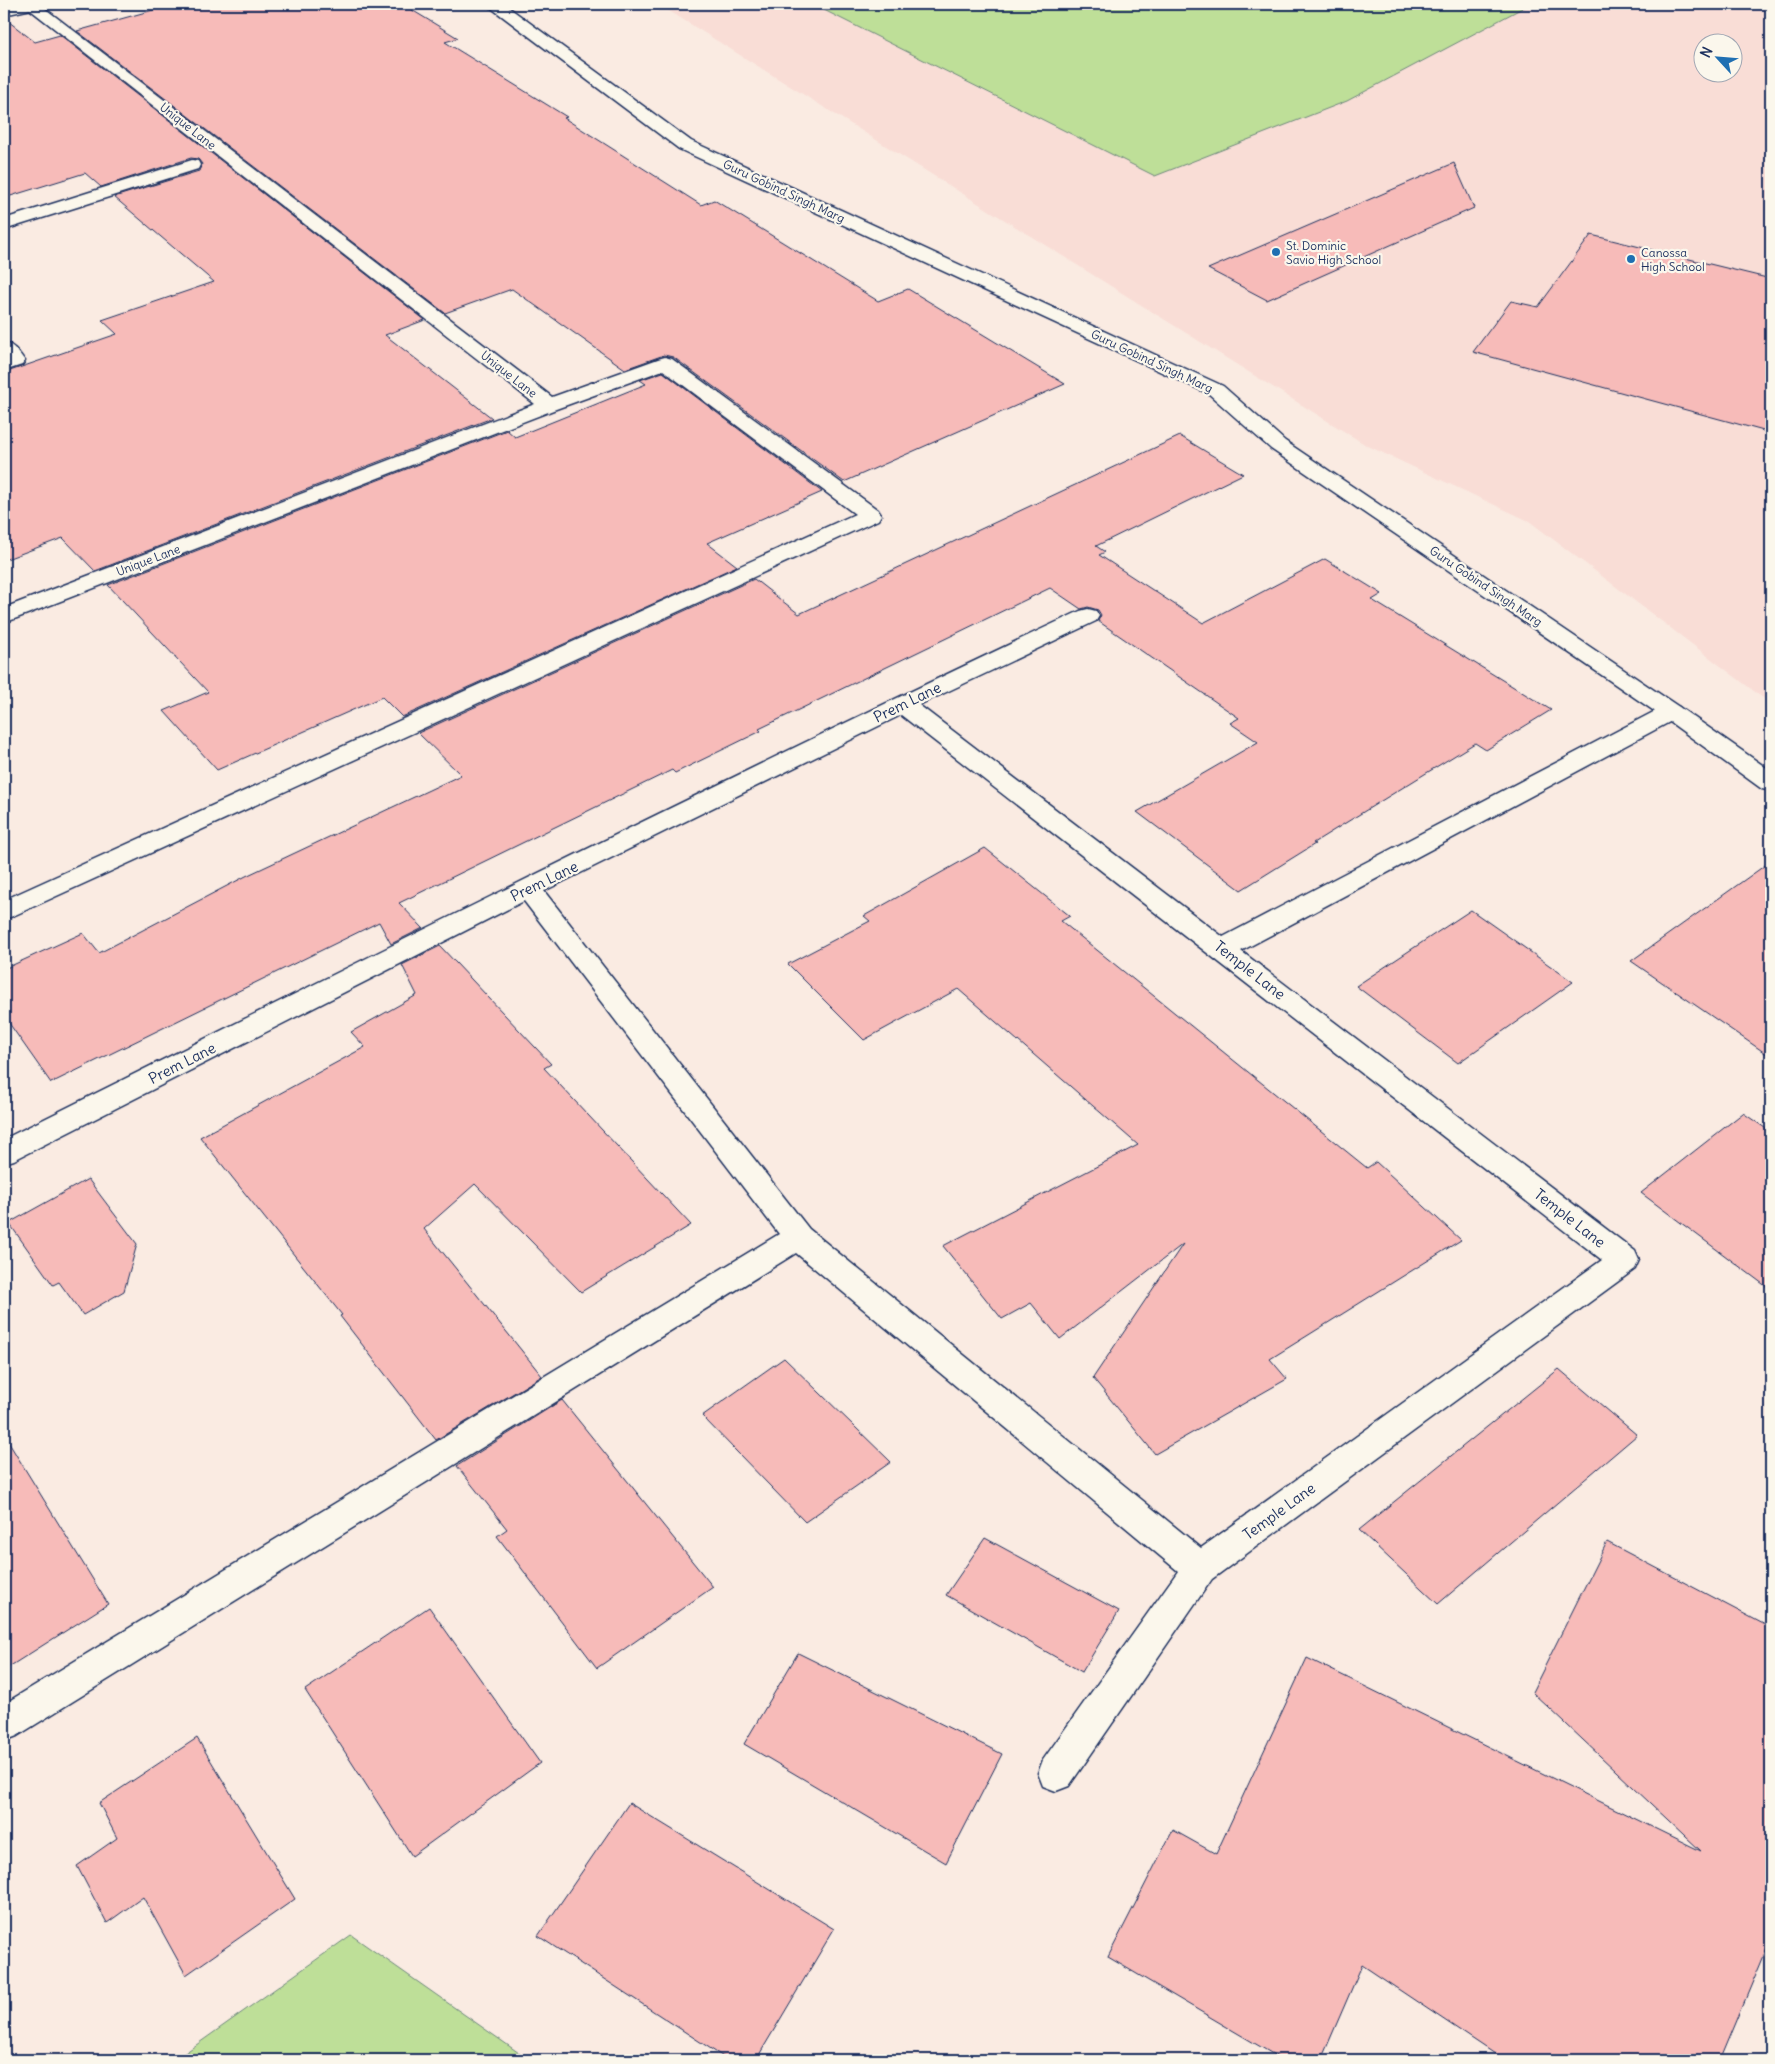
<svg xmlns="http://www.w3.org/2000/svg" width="1775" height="2064" viewBox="0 0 1775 2064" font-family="Delius,sans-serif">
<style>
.built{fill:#f9ddd6;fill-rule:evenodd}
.green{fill:#bedf98;stroke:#6c877b}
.building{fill:#f7bbb9;stroke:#1b2f5e}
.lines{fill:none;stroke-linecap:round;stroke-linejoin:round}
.service-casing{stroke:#1b2f5e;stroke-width:3}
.minor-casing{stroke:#1b2f5e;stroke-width:3}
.tertiary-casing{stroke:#1b2f5e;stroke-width:3}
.service{fill:#fbf7ec;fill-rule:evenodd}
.minor{fill:#fbf7ec;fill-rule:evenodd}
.tertiary{fill:#fbf7ec;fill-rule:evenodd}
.poi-dot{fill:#1f6fb2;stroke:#fbf7ec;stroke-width:2}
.labels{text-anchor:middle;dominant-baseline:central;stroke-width:4.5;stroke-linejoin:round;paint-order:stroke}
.far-street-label{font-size:12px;fill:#1b2f5e;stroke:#fbf7ec}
.far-poi-label{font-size:12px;fill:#1b2f5e;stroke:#fbf7ec;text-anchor:start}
.street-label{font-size:15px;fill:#1b2f5e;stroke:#fbf7ec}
</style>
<rect width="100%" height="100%" fill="#faebe2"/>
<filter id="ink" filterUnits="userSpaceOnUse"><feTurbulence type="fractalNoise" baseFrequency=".02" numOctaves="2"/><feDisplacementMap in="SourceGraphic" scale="10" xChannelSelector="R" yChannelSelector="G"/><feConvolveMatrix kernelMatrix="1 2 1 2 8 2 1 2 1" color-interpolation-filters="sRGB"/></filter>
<g filter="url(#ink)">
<path class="built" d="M658,4H1771V704L1529,521L1366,445ZM1702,42H1732V72H1702Z"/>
<g class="green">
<path d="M812,4H1530L1347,101L1155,176Z"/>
<path d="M351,1935L529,2060H175Z"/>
</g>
<g class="building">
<path d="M175,4H402L458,38L445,42L567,117L564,118L701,205L714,200L878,301L908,289L1065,384L844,482L673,357L664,355L625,369L512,289L445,313L77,31Z"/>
<path d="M4,18L35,42L60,35L425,320L385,335L492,418L95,571L63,538L4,560V373L117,334L102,320L214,282L114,197L199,171L202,164L198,159L191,158L101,187L85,173L4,198Z"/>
<path d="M1454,163L1474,208L1267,300L1208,269Z"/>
<path d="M1591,235L1771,279V433L1473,352L1511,301L1538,307Z"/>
<path d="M663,372L822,492L707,543L737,566L402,717L382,697L217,770L164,711L208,692L108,585L507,430L515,437L646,384L640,380Z"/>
<path d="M1180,436L1243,474L1096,546L1105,552L1099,555L1203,623L1325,559L1382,594L1372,600L1551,710L1486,750L1475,743L1313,843L1315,844L1241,890L1137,812L1258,742L1230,723L1239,718L1098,621L1101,615L1098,610L1088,607L1081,609L1050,588L759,729L761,731L675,773L672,770L399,903L423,928L391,944L379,922L51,1083L4,1016V969L83,933L99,953L246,876L461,775L418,733L754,579L799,614Z"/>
<path d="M985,848L1070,916L1061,921L1367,1168L1376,1162L1461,1240L1270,1359L1287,1379L1155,1454L1093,1378L1183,1244L1060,1339L1031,1303L1002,1319L943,1246L1138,1145L958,989L864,1040L788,964L870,921L864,916Z"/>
<path d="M1771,861V1057L1631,961Z"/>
<path d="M1471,910L1573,982L1458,1063L1356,986Z"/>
<path d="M440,946L551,1064L544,1068L691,1225L581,1292L475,1184L424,1229L542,1376L436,1440L340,1316L342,1315L200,1137L365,1047L351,1032L417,995L402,965Z"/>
<path d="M1743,1113L1771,1132V1290L1641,1193Z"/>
<path d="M88,1179L137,1244L124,1291L83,1315L59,1282L53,1285L9,1223Z"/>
<path d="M784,1358L891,1462L805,1522L702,1416Z"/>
<path d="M1559,1369L1637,1435L1438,1604L1359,1530Z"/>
<path d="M562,1400L713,1587L597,1668L497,1536L507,1529L457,1466Z"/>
<path d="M4,1435L108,1604L4,1670Z"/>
<path d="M985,1538L1119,1611L1082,1672L946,1595Z"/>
<path d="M1607,1542L1771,1628V1938L1720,2060H1504L1362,1965L1321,2060H1283L1108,1957L1173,1830L1216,1854L1307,1658L1701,1851L1532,1692Z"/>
<path d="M429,1607L540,1763L412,1856L305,1690Z"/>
<path d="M798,1653L1002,1754L946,1863L744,1744Z"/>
<path d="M197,1738L295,1899L186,1975L143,1897L107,1923L77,1866L117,1838L99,1803Z"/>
<path d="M629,1803L834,1929L756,2060H728L538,1936Z"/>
</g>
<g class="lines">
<defs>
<g id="service">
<path d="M16,4H38L39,5L36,8L4,15V7Z"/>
<path d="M192,160L198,161L200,165L198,169L4,230V219Z"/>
</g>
<g id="minor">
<path d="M23,4H39L552,397L658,359L665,357L672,359L878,510L881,515L878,520L13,916L4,919V900L855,514L663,370L556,409L4,623V608L535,404Z"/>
<path d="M4,342C14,345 19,353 25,361L22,365L4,371Z"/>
<path d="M1088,609L1096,611L1099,616L1096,621L919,705L1223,937L1663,707L1671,705L1679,707L1683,712L1679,717L1241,951L1635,1251L1639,1260L1635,1269L1212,1579L1069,1786L1056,1791L1043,1786L1038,1773L1043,1760L1178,1571L796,1253L17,1736L4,1741V1704L779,1234L524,901L14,1160L4,1163V1139C361,961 719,781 1080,611ZM901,715L1602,1260L1201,1548L809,1229L544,891Z"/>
</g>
<path id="tertiary" d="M488,4H504L691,141L1223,386L1285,441L1679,707L1771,771V791L1762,789L1663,717L1271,449L1209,394L679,149L490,7Z"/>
</defs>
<use href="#service" class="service-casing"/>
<use href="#minor" class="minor-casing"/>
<use href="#tertiary" class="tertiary-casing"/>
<use href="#service" class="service"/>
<use href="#minor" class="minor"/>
<use href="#tertiary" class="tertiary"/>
</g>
</g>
<g class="poi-dot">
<circle cx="1276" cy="252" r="5"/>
<circle cx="1631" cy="259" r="5"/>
</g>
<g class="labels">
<g class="far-street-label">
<text transform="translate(188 126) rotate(38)">Unique Lane</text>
<text transform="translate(784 191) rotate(25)">Guru Gobind Singh Marg</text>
<text transform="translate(1152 361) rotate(25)">Guru Gobind Singh Marg</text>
<text transform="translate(509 374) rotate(38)">Unique Lane</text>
<text transform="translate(148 560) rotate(-21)">Unique Lane</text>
<text transform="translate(1486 586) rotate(34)">Guru Gobind Singh Marg</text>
</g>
<g class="far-poi-label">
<text x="1286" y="245">St. Dominic<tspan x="1286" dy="14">Savio High School</tspan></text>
<text x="1641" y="252">Canossa<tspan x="1641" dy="14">High School</tspan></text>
</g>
<g class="street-label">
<text transform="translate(907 702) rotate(-26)">Prem Lane</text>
<text transform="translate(544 881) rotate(-26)">Prem Lane</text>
<text transform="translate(1250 970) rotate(38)">Temple Lane</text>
<text transform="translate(182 1063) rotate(-27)">Prem Lane</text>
<text transform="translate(1570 1218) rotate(38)">Temple Lane</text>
<text transform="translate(1279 1511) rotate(-36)">Temple Lane</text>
</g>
</g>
<rect width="1775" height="2064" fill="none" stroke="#fbf7ec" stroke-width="20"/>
<rect x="10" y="10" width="1755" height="2044" fill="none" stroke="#1b2f5e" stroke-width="2" filter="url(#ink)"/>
<g transform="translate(1718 58) rotate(296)"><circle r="24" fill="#fbf7ec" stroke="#a1a7b3"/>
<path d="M0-4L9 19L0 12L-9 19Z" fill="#1f6fb2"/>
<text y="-8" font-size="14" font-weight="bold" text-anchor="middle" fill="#1b2f5e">N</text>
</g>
</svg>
